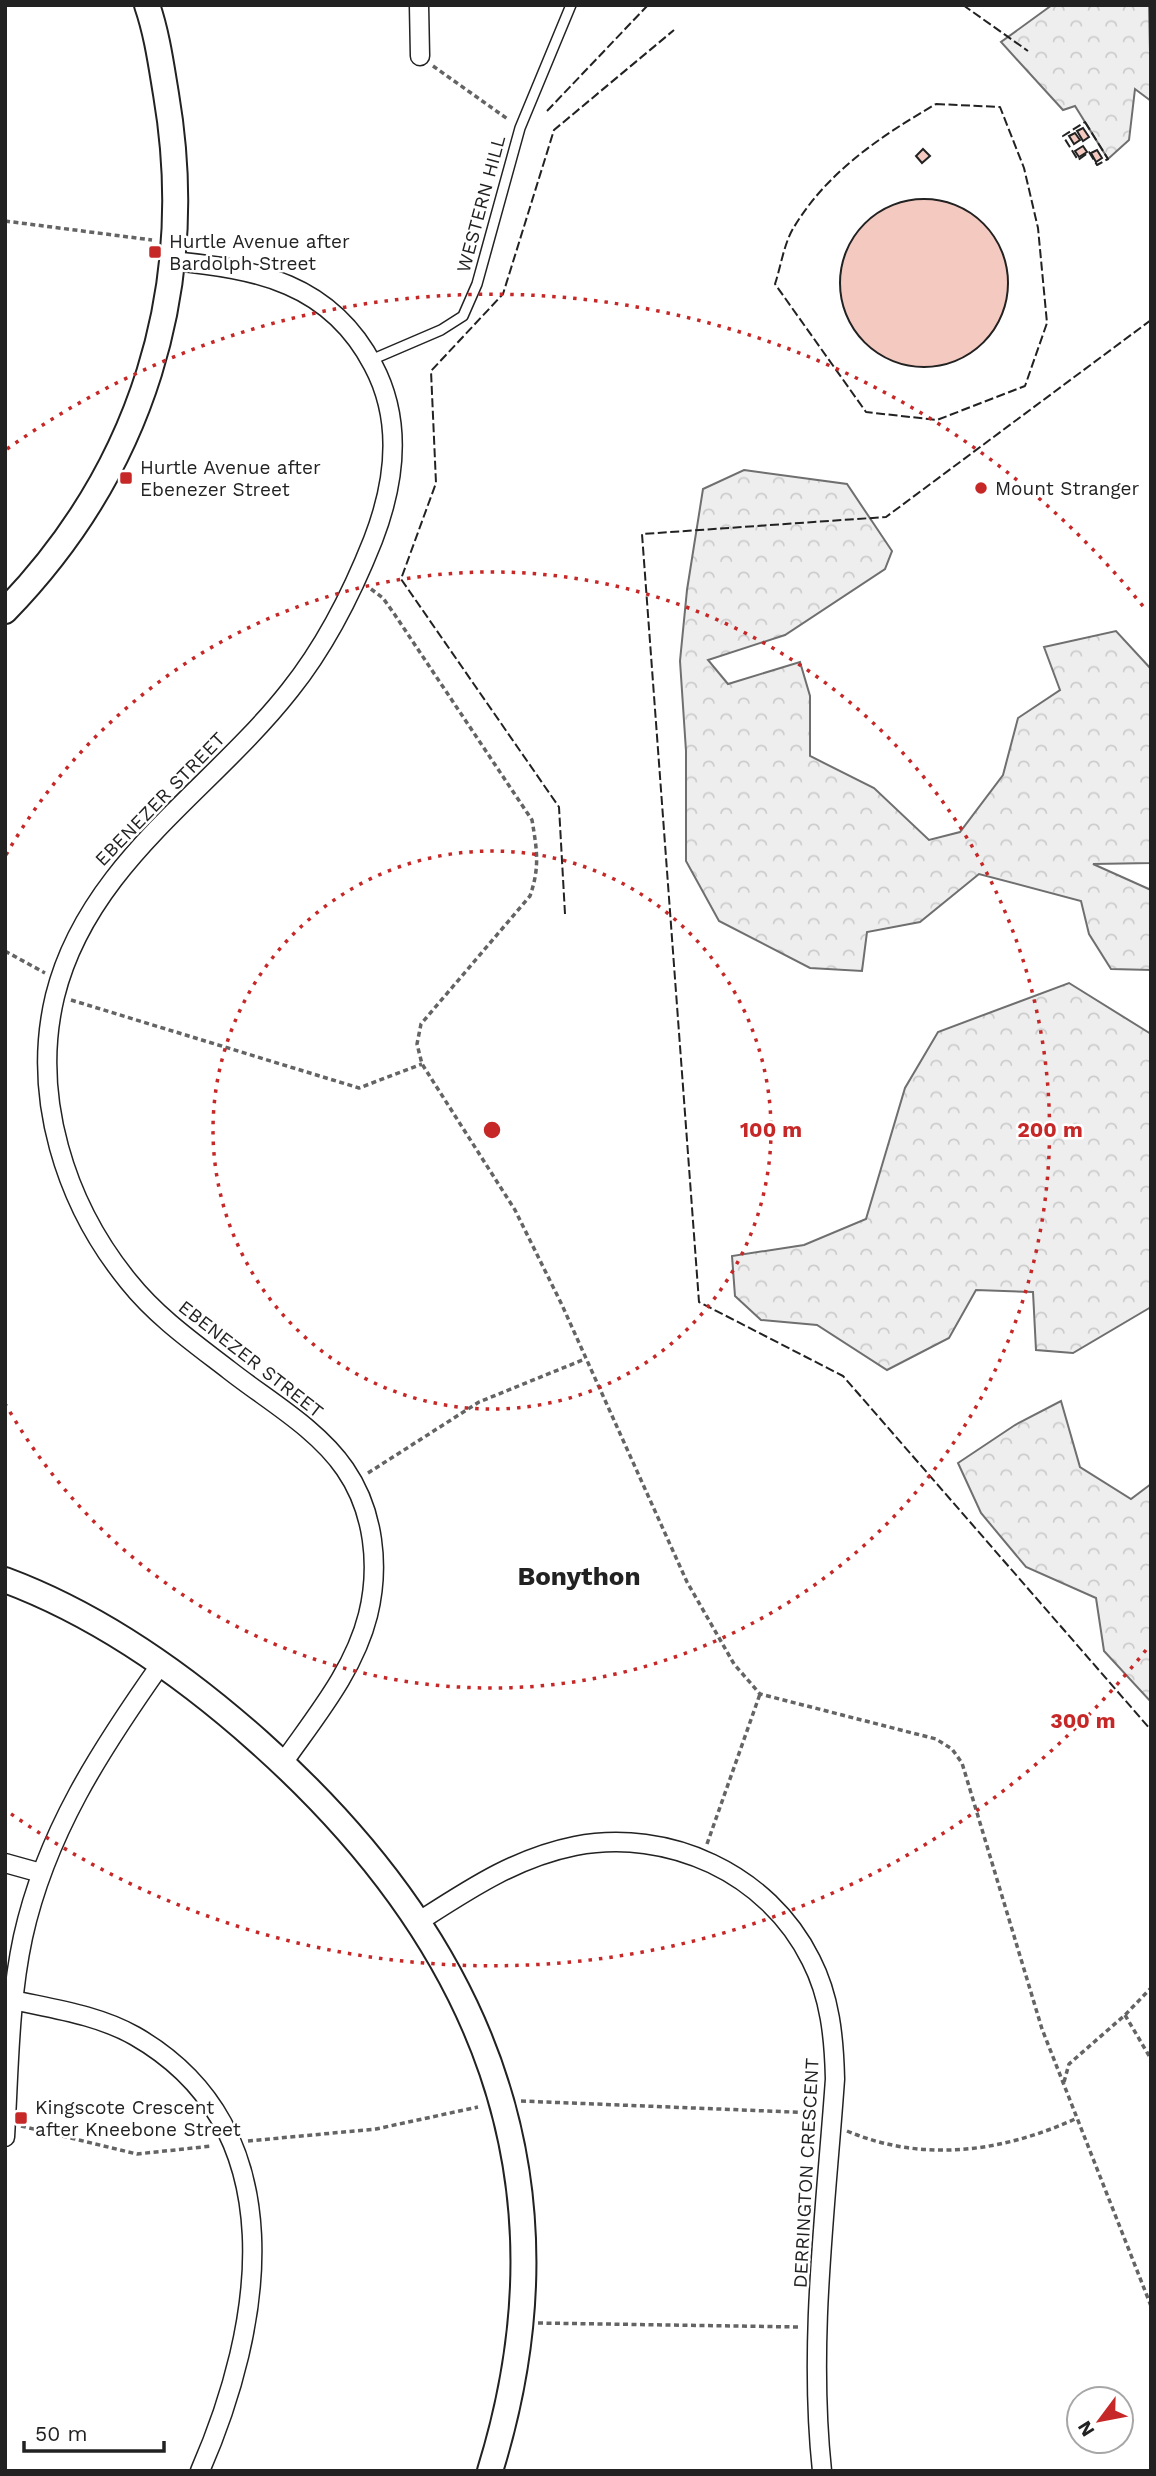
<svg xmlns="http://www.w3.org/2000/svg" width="1156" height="2476" viewBox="0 0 1156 2476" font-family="'Work Sans',sans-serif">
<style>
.forest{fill:url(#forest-crowns);stroke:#6f6f6f;stroke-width:2}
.building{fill:#f3c9c0;stroke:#222;stroke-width:2}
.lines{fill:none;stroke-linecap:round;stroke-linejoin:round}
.lane-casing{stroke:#222;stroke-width:12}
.street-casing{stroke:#222;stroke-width:21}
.secondary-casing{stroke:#222;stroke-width:28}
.path{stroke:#646464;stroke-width:3.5;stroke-dasharray:5 3.5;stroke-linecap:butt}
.lane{stroke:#fff;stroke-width:9}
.street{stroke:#fff;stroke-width:18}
.secondary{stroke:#fff;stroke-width:24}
.fence{stroke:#222;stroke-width:2;stroke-dasharray:9 3.5;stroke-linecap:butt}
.ring{fill:none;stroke:#c62828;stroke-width:3.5;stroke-dasharray:3.5 7}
.poi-dot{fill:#c62828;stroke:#fff;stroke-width:2.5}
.labels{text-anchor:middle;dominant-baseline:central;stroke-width:5;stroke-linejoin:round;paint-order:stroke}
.street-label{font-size:19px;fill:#222;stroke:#fff}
.poi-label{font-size:19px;fill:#222;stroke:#fff;text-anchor:start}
.district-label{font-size:26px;font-weight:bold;fill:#222;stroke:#fff}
.centre{fill:#c62828;stroke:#fff;stroke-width:3.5}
.ring-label{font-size:21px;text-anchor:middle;font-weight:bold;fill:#c62828;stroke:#fff;stroke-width:5;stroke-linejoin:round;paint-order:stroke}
</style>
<defs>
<pattern id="forest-crowns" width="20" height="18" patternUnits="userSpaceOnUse" patternTransform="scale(1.75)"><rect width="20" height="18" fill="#eee"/><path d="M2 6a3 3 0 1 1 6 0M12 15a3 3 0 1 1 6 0" fill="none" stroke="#ccc"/></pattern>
</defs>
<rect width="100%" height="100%" fill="#fff"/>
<g class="forest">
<path d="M1052,5H1149L1151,101L1135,89L1129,140L1108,159L1075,106L1063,110L1001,42Z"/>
<path d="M744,470L847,484L892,551L885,569L785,635L708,660L728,684L800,662L810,696V756L874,788L929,840L960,832L1003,775L1018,718L1060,690L1044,647L1116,631L1151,669V863L1093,864L1151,890V970L1111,969L1089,934L1081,901L979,874L920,922L867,932L862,971L810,968L719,921L686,861V751L680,661L687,590L703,489Z"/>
<path d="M1069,983L1151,1034V1307L1073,1353L1036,1350L1033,1292L976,1290L949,1338L887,1370L817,1325L761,1320L735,1296L732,1256L804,1245L866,1219L905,1088L938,1032Z"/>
<path d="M1061,1401L1080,1467L1131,1499L1151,1484V1702L1104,1651L1096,1598L1026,1567L981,1513L958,1463L1015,1425Z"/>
</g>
<g class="building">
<path d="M1083,128L1089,137L1083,141L1077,131Z"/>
<path d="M1075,133L1080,140L1074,144L1069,136Z"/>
<path d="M1083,146L1087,152L1079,157L1075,151Z"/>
<path d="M923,149L930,156L922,163L916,156Z"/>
<path d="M1097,150L1102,158L1096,162L1091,153Z"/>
<circle cx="924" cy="283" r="84"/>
</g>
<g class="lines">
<defs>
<path id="lane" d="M371,360L441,330L463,316L477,284L520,128L571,5"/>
<g id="street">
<path d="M419,5L420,56"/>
<path d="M172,261C257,269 330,283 373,365C403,421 395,483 373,540C352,593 326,645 290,690C210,792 88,863 55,996C31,1096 65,1204 129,1282C157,1317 194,1343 229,1370C267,1400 317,1428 345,1469C374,1511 380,1566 368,1615C354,1671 315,1717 283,1763"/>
<path d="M5,1863L41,1873"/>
<path d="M418,1922C468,1890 515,1858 575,1846C668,1828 768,1873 811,1960C830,1997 834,2037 835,2079C826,2208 808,2341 822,2471"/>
<path d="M13,2000C54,2009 98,2015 135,2036C297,2129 263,2327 200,2471"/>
<path d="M5,2137C9,2071 9,2002 23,1937C46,1833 101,1749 161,1664"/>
</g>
<g id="secondary">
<path d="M5,611C142,470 199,288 166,94C161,64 157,34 147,5"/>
<path d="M5,1580C99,1615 185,1676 259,1742C481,1940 581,2178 490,2471"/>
</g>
</defs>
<use href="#lane" class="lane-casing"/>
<use href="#street" class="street-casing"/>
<use href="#secondary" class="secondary-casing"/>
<g class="path">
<path d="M433,66L509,120"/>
<path d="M5,221L152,240"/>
<path d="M371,589L383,598L395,615L532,820C537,850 540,867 530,896L421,1024L417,1044L422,1064L515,1210L562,1305L687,1582L734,1664L760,1694L936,1739L952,1749L962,1763L1042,2029L1151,2306"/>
<path d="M5,951L45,973"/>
<path d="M71,1000L359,1088L422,1064"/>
<path d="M368,1473L479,1402L585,1359"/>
<path d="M707,1844L760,1694"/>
<path d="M1125,2015L1151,2059"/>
<path d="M1064,2082L1069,2064L1125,2015L1151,1988"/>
<path d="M521,2101L817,2113"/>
<path d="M21,2126L137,2154L212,2146"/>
<path d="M847,2131C923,2163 1002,2152 1075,2119"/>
<path d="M248,2141L376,2129L478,2107"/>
<path d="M538,2323L800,2327"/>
</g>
<use href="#lane" class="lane"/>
<use href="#street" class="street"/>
<use href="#secondary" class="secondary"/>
<g class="fence">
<path d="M963,5L1028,51"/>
<path d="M936,104L1000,107L1024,168L1038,228L1047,323L1025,386L937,420L866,412L775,284C781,266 784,243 794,227C828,171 881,136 936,104Z"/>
<path d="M547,111L648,5"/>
<path d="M1085,122L1108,159L1097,165L1089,152L1078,160L1063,136Z"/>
<path d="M1151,320L886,517L642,534L699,1302L843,1376L1151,1730"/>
<path d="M565,914L559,807L401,579L436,483L431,371L503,294L554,130L674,30"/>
</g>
</g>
<g class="ring">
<circle cx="492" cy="1130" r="279"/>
<path d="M6 855A558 558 0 1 1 6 1405"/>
<path d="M1146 1650A836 836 0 0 1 7 1811M7 449A836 836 0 0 1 1146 610"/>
</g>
<g class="poi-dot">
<rect x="148" y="245" width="14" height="14" rx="3.5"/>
<rect x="119" y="471" width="14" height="14" rx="3.5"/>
<circle cx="981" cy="488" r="7"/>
<rect x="14" y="2111" width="14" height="14" rx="3.5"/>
</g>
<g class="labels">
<g class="street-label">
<text transform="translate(481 204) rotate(-75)">WESTERN HILL</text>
<text transform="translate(160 799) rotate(-46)">EBENEZER STREET</text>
<text transform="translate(251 1359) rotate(38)">EBENEZER STREET</text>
<text transform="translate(806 2173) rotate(-87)">DERRINGTON CRESCENT</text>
</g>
<g class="poi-label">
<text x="169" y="241">Hurtle Avenue after<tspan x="169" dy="22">Bardolph Street</tspan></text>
<text x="140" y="467">Hurtle Avenue after<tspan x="140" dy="22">Ebenezer Street</tspan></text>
<text x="995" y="488">Mount Stranger</text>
<text x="35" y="2107">Kingscote Crescent<tspan x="35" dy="22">after Kneebone Street</tspan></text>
</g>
<g class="district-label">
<text x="579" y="1576">Bonython</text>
</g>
</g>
<circle cx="492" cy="1130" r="10" class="centre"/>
<g class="ring-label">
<text x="771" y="1137">100 m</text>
<text x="1050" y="1137">200 m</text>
<text x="1083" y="1728">300 m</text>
</g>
<rect width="1156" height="2476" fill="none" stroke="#222222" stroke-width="14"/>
<g transform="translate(1100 2420) rotate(238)"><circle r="33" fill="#ffffff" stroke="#a7a7a7" stroke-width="2"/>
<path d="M0-5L12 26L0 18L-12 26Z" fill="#c62828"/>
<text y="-10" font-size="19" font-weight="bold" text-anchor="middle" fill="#222222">N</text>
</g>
<path d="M24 2441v10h140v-10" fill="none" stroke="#222222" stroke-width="3.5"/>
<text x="35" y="2441" font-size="21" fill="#222222" stroke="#ffffff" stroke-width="5" paint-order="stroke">50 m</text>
</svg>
